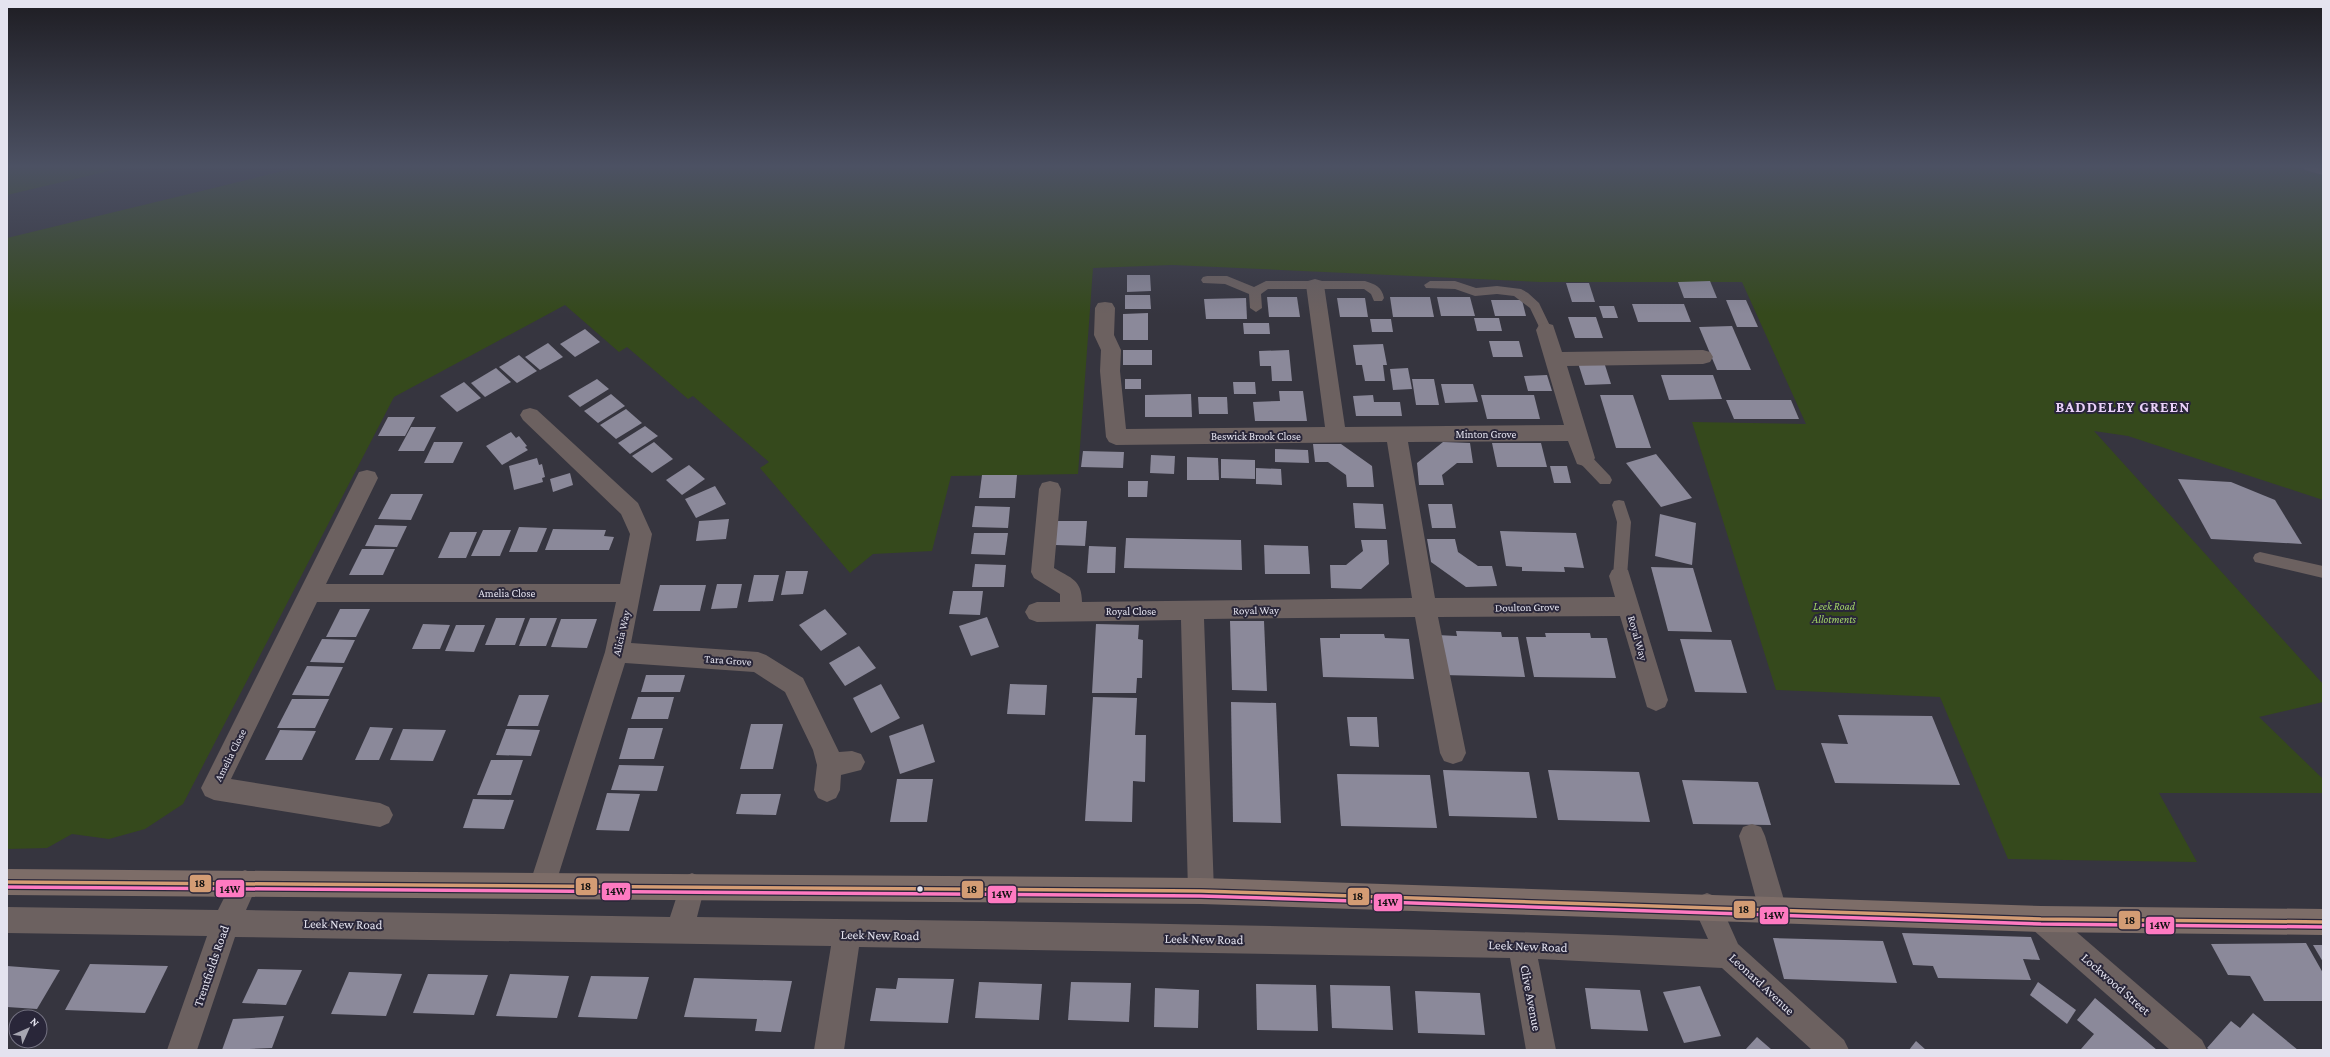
<svg xmlns="http://www.w3.org/2000/svg" width="2330" height="1057" viewBox="0 0 2330 1057" font-family="'Crimson Pro',serif">
<style>
.green{fill:#35491c}
.building{fill:#8b899a}
.lines{fill:none;stroke-linecap:round;stroke-linejoin:round}
.service{fill:#6c6160;fill-rule:evenodd}
.minor{fill:#6c6160;fill-rule:evenodd}
.trunk{fill:#7d6d68;fill-rule:evenodd}
.bus-1-casing{stroke:#292639;stroke-width:6}
.bus-2-casing{stroke:#292639;stroke-width:6}
.bus-1{stroke:#d39c74;stroke-width:3.5}
.bus-2{stroke:#fe7ac1;stroke-width:3.5}
.bus-dot{fill:#e4e3ef;stroke:#292639;stroke-width:1.5}
.labels{text-anchor:middle;dominant-baseline:central;stroke-width:4;stroke-linejoin:round;paint-order:stroke}
.street-label{font-size:11px;fill:#e4e3ef;stroke:#292639}
.park-label{font-size:11px;font-style:italic;fill:#a2d467;stroke:#292639}
.near-street-label{font-size:13px;fill:#e4e3ef;stroke:#292639}
.district-label{font-size:15px;font-weight:bold;letter-spacing:1px;fill:#ead1f9;stroke:#292639}
.line-badge{stroke:#292639;stroke-width:1.5}
.pale-badge-label{font-size:11px;text-anchor:middle;font-weight:bold;fill:#111}
</style>
<rect width="100%" height="100%" fill="#36353f"/>
<g class="green">
<path d="M7,166H130L7,195Z"/>
<path d="M304,166H2292L2323,176V500L2128,436L2094,431L2323,684V702L2259,717L2323,779V793H2159L2197,862L2008,859L1940,697L1776,690L1692,422L1806,424L1742,282H1540L1172,265L1093,268L1078,474L951,476L932,551L873,554L850,573L760,468L769,462L693,396L688,399L627,347L619,352L565,305L394,397L183,804L145,829L109,839L72,834L47,848L7,849V238Z"/>
</g>
<g class="building">
<path d="M1127,275H1150L1151,291L1127,292Z"/>
<path d="M1710,281L1717,298H1684L1678,282Z"/>
<path d="M1566,283H1589L1595,302H1572Z"/>
<path d="M1125,295H1150L1151,309H1125Z"/>
<path d="M1267,297H1297L1300,317H1269Z"/>
<path d="M1390,297H1430L1434,317H1393Z"/>
<path d="M1437,297H1470L1475,316H1441Z"/>
<path d="M1246,298L1247,319H1206L1204,299Z"/>
<path d="M1337,298H1365L1368,317H1340Z"/>
<path d="M1491,300H1522L1526,316H1495Z"/>
<path d="M1726,300H1746L1758,327H1737Z"/>
<path d="M1632,304H1684L1691,322H1638Z"/>
<path d="M1599,306H1614L1618,318H1603Z"/>
<path d="M1148,313V340H1123V314Z"/>
<path d="M1568,317H1596L1603,338H1575Z"/>
<path d="M1474,318H1499L1502,331H1477Z"/>
<path d="M1370,319H1391L1393,332H1372Z"/>
<path d="M1243,323H1269L1270,334H1244Z"/>
<path d="M1732,326L1751,370H1717L1699,327Z"/>
<path d="M585,329L600,342L575,357L560,344Z"/>
<path d="M1489,341H1519L1523,357H1493Z"/>
<path d="M548,343L563,357L540,370L525,357Z"/>
<path d="M1383,344L1387,365H1383L1385,381H1365L1362,365H1356L1353,345Z"/>
<rect x="1123" y="350" width="29" height="15"/>
<path d="M1289,350L1292,381H1272L1271,366H1260L1259,351Z"/>
<path d="M519,355L537,371L517,383L499,367Z"/>
<path d="M1604,362L1611,384L1585,385L1578,363Z"/>
<path d="M496,368L511,382L485,397L471,383Z"/>
<path d="M1408,368L1412,389L1393,390L1390,369Z"/>
<path d="M1547,375L1552,391H1528L1524,376Z"/>
<path d="M1661,375H1713L1722,399L1669,400Z"/>
<path d="M597,379L609,389L580,407L568,396Z"/>
<rect x="1125" y="379" width="16" height="10"/>
<path d="M1412,379H1434L1439,405H1416Z"/>
<path d="M464,382L481,398L457,412L440,396Z"/>
<path d="M1233,382H1255L1256,394H1234Z"/>
<path d="M1441,384H1473L1478,402L1445,403Z"/>
<path d="M1279,391H1303L1307,421H1255L1253,402L1280,401Z"/>
<path d="M611,394L625,406L598,423L584,411Z"/>
<path d="M1191,394L1192,417H1145V395Z"/>
<path d="M1373,395L1374,402H1400L1402,416H1356L1353,396Z"/>
<path d="M1481,395H1534L1540,419H1487Z"/>
<path d="M1600,395H1633L1651,448H1616Z"/>
<path d="M1198,397H1227L1228,414H1199Z"/>
<path d="M1726,400H1791L1799,419H1734Z"/>
<path d="M626,409L642,423L616,439L600,425Z"/>
<path d="M388,417H415L405,436H378Z"/>
<path d="M645,426L658,436L630,454L618,443Z"/>
<path d="M411,427H436L424,451H398Z"/>
<path d="M511,432L516,438L519,436L527,446L525,447L528,450L502,465L486,446Z"/>
<path d="M434,442H463L453,463H424Z"/>
<path d="M654,442L673,459L652,473L632,456Z"/>
<path d="M1443,442L1470,443L1473,463H1457L1442,475L1444,485H1419L1417,463Z"/>
<path d="M1492,443H1541L1547,467H1497Z"/>
<path d="M1313,444H1341L1372,466L1374,487H1347L1346,475L1328,462H1315Z"/>
<path d="M1275,449L1308,450L1309,463L1275,462Z"/>
<path d="M1083,451L1124,452L1123,468L1081,467Z"/>
<path d="M1656,454L1692,498L1661,507L1626,463Z"/>
<path d="M1151,455L1175,456L1174,474L1150,473Z"/>
<path d="M1187,457L1218,458L1219,480H1187Z"/>
<path d="M537,458L539,465L542,464L545,477L542,478L543,482L514,490L509,466Z"/>
<path d="M1221,459L1255,460V479L1221,478Z"/>
<path d="M689,465L705,479L682,495L666,480Z"/>
<path d="M1550,466H1567L1571,483H1554Z"/>
<path d="M1256,468L1281,469L1282,485L1256,484Z"/>
<path d="M570,473L573,485L553,492L550,479Z"/>
<path d="M982,475H1017L1015,498H979Z"/>
<path d="M2178,479L2231,482L2275,500L2302,544L2211,539Z"/>
<path d="M1128,481H1148L1147,497H1128Z"/>
<path d="M715,486L726,504L696,518L685,499Z"/>
<path d="M391,494H423L411,520L378,519Z"/>
<path d="M1353,503L1383,504L1386,529L1355,528Z"/>
<path d="M1428,504H1452L1456,528H1432Z"/>
<path d="M975,506L1010,507L1008,528L972,527Z"/>
<path d="M1660,514L1696,523L1692,565L1655,556Z"/>
<path d="M729,519L726,539L696,541L699,521Z"/>
<path d="M1057,521H1087L1085,546L1055,545Z"/>
<path d="M375,525L407,526L397,547L365,546Z"/>
<path d="M519,527L547,528L537,552H509Z"/>
<path d="M553,529L606,530L604,536L614,537L609,550H545Z"/>
<path d="M483,530H511L500,556H471Z"/>
<path d="M1500,531L1576,533L1584,568L1564,567L1565,572L1522,571V567L1506,566Z"/>
<path d="M450,532H477L466,558H438Z"/>
<path d="M974,533H1008L1005,555L971,554Z"/>
<path d="M1126,538L1241,540L1242,570L1124,568Z"/>
<path d="M1427,539H1455L1458,552L1478,566H1492L1497,586L1466,587L1431,562Z"/>
<path d="M1361,540H1387L1389,564L1361,589L1331,588L1330,565H1346L1363,551Z"/>
<path d="M1264,545L1308,546L1310,574H1265Z"/>
<path d="M1089,546L1116,547L1115,573H1087Z"/>
<path d="M362,549H395L383,575H349Z"/>
<path d="M975,564L1006,565L1004,587H972Z"/>
<path d="M1651,567L1693,568L1712,632L1668,631Z"/>
<path d="M786,571H808L803,594L781,595Z"/>
<path d="M754,575H779L773,601L748,602Z"/>
<path d="M717,584H742L737,608L711,609Z"/>
<path d="M660,585H706L700,611H653Z"/>
<path d="M953,591H983L980,615L949,614Z"/>
<path d="M340,609H370L356,637H326Z"/>
<path d="M825,609L847,634L821,651L799,625Z"/>
<path d="M987,617L999,647L971,656L959,626Z"/>
<path d="M496,618H525L515,645H485Z"/>
<path d="M530,618H557L546,646H519Z"/>
<path d="M561,619H597L587,648L551,647Z"/>
<path d="M1230,621H1264L1267,691L1232,690Z"/>
<path d="M423,624L450,625L440,649H412Z"/>
<path d="M1096,624L1139,625L1138,639L1143,640L1142,678H1137L1136,693H1092Z"/>
<path d="M456,625H485L474,652L445,651Z"/>
<path d="M1456,631L1501,632L1502,637H1518L1525,677L1443,675L1437,635L1457,636Z"/>
<path d="M1545,633H1590L1591,638H1607L1616,678L1534,677L1526,637H1546Z"/>
<path d="M1340,634H1384L1385,638L1409,639L1414,679L1323,677L1320,638H1340Z"/>
<path d="M322,639L355,640L344,663L310,662Z"/>
<path d="M1680,639L1731,640L1747,693L1695,692Z"/>
<path d="M859,646L876,668L845,686L829,663Z"/>
<path d="M307,666L343,667L329,696L292,695Z"/>
<path d="M646,675H685L680,692H641Z"/>
<path d="M881,684L900,718L871,733L853,698Z"/>
<path d="M1010,684L1047,685L1045,715L1007,714Z"/>
<path d="M519,695H549L538,726H507Z"/>
<path d="M638,697H674L668,719H631Z"/>
<path d="M1093,697L1137,698L1135,735H1146L1145,782L1133,781L1132,822L1085,821Z"/>
<path d="M292,699H329L315,728H277Z"/>
<path d="M1231,702L1276,703L1281,823L1233,822Z"/>
<path d="M1838,715L1932,716L1960,785L1835,783L1821,743L1848,744Z"/>
<path d="M1347,717H1377L1379,747L1350,746Z"/>
<path d="M751,724H783L773,769H740Z"/>
<path d="M923,724L935,762L900,774L889,736Z"/>
<path d="M370,727L393,728L379,760H355Z"/>
<path d="M628,728H663L654,759H619Z"/>
<path d="M403,729L446,730L433,761L390,760Z"/>
<path d="M506,729L540,730L531,756L496,755Z"/>
<path d="M280,730L316,731L302,760H265Z"/>
<path d="M491,760H523L511,795H477Z"/>
<path d="M619,765L664,766L657,791L611,790Z"/>
<path d="M1443,770L1529,772L1537,818L1449,816Z"/>
<path d="M1548,770L1639,772L1650,822L1558,820Z"/>
<path d="M1337,774L1430,775L1437,828L1341,826Z"/>
<path d="M897,779H933L927,822H890Z"/>
<path d="M1682,780L1758,782L1771,825L1693,824Z"/>
<path d="M607,793L640,794L629,831L596,830Z"/>
<path d="M741,794H781L776,815L736,814Z"/>
<path d="M473,799L514,800L504,829L463,828Z"/>
<path d="M1902,933L2031,937L2040,960L2023,959L2031,980L1938,978L1933,966L1913,965Z"/>
<path d="M1773,938L1883,941L1897,983L1784,979Z"/>
<path d="M2306,943L2323,973V1001H2264L2250,976L2228,975L2211,944Z"/>
<path d="M2313,945H2323V962Z"/>
<path d="M90,964L168,966L145,1013L65,1010Z"/>
<path d="M7,966L60,970L37,1009L7,1007Z"/>
<path d="M258,969L302,970L286,1005L242,1003Z"/>
<path d="M349,972L402,974L386,1016L331,1014Z"/>
<path d="M428,974L488,975L474,1015L413,1013Z"/>
<path d="M510,974L569,976L557,1018L496,1016Z"/>
<path d="M591,976L649,977L637,1019L578,1017Z"/>
<path d="M694,978L792,981L781,1032L755,1031L757,1019L684,1017Z"/>
<path d="M898,978L954,979L948,1023L870,1021L876,988L896,989Z"/>
<path d="M979,982L1042,984L1039,1020L975,1018Z"/>
<path d="M1071,982L1131,983L1129,1022L1068,1020Z"/>
<path d="M2038,982L2076,1010L2067,1024L2030,995Z"/>
<path d="M1256,984L1316,985L1318,1031L1257,1030Z"/>
<path d="M1330,985L1390,986L1393,1030L1332,1028Z"/>
<path d="M1700,986L1721,1036L1684,1043L1663,992Z"/>
<path d="M1155,988L1199,990L1198,1028L1154,1027Z"/>
<path d="M1585,988L1640,990L1648,1031L1591,1029Z"/>
<path d="M1415,991L1480,993L1485,1035L1418,1033Z"/>
<path d="M2095,998L2157,1050H2083L2081,1049L2094,1034L2077,1020Z"/>
<path d="M2253,1013L2298,1050H2210L2207,1048L2231,1021L2240,1028Z"/>
<path d="M284,1016L272,1048L222,1050L233,1019Z"/>
<path d="M1757,1037L1772,1050H1745Z"/>
<path d="M1916,1041L1926,1050H1909Z"/>
</g>
<g class="lines">
<g class="service">
<path d="M1207,276H1227L1254,287L1266,281H1365C1375,284 1382,287 1384,298L1382,301H1374L1371,294L1364,289H1268L1261,294L1262,308L1256,312L1250,308L1249,294L1225,284L1203,283L1201,280L1203,277Z"/>
<path d="M1430,281H1455L1476,288L1497,286L1521,289L1528,293L1539,303L1552,330L1550,333H1542L1530,308L1514,296L1497,294L1475,296L1455,289L1426,288L1424,285Z"/>
<path d="M1584,453L1589,454L1610,476L1612,480L1610,484H1600L1579,462L1577,458L1579,454Z"/>
<path d="M1619,500L1624,501L1631,522L1627,576L1625,580L1620,582L1615,580L1613,576L1617,522L1612,505L1614,501Z"/>
<path d="M2260,552L2323,566V578L2255,562L2253,558L2255,554Z"/>
</g>
<g class="minor">
<path d="M2302,166H2323V175L2305,170Z"/>
<path d="M1315,279L1322,281L1324,285L1345,427L1564,425L1536,330L1539,325L1546,323L1553,325L1562,352L1703,350L1710,352L1713,357L1710,362L1703,364L1567,366L1595,458L1591,464L1584,466L1577,464L1568,441L1408,442L1435,598L1615,597L1609,576L1612,570L1620,567L1628,570L1668,700L1665,707L1656,711L1647,707L1620,616L1438,617L1466,753L1462,761L1453,764L1444,761L1440,753L1415,617L1204,619L1214,891L1211,900L1201,904L1191,900L1188,891L1181,620L1037,622L1029,619L1025,612L1029,605L1037,602H1060V594L1034,578L1031,572L1039,489L1042,483L1050,481L1058,483L1061,489L1054,568C1071,578 1082,580 1082,602L1412,598L1387,442L1116,445L1109,442L1106,437L1100,371L1101,350L1094,335L1095,308L1098,303L1105,302L1112,303L1115,308L1114,335L1121,350L1120,371L1126,429L1325,427L1306,285L1308,281Z"/>
<path d="M530,408L537,410L638,503L652,534L631,643L758,652L766,655L803,678L839,752L852,751L861,754L865,762L861,770L841,775L840,790L836,798L827,802L818,798L814,790L817,765L813,750L785,692L754,672L625,663L555,886L551,895L542,899L533,895L529,886L605,652L616,602H317L231,779L380,803L389,807L393,815L389,823L380,827L214,800L205,796L201,788L359,472L367,470L375,472L378,478L326,584H620L630,534L621,514L523,420L520,415L523,410Z"/>
<path d="M1752,824L1761,827L1765,836L1787,910L1783,919L1773,923L1763,919L1759,910L1739,836L1743,827Z"/>
<path d="M245,870L254,874L258,883L246,910L670,917L683,877L692,873L701,877L705,886L697,917C1034,922 1371,925 1708,939L1693,906L1697,897L1707,893L1717,897L1738,944L1844,1040L1849,1050H1812L1722,968L1538,959L1556,1050H1526L1510,958L859,947L844,1050H814L831,946L235,937L197,1050H167L207,936L7,933V907L218,910L236,874Z"/>
<path d="M2041,906L2051,910L2202,1040L2207,1050H2170L2031,928L2027,919L2031,910Z"/>
</g>
<path class="trunk" d="M7,869L1201,878L2041,906L2323,909V935L2041,932L1201,904L7,895Z"/>
<defs>
<path id="bus-1" d="M7,882L1201,891L2041,919L2323,922"/>
<path id="bus-2" d="M7,887L1201,896L2041,924L2323,927"/>
</defs>
<use href="#bus-1" class="bus-1-casing"/>
<use href="#bus-2" class="bus-2-casing"/>
<use href="#bus-1" class="bus-1"/>
<use href="#bus-2" class="bus-2"/>
</g>
<linearGradient id="sky" x2="0" y2="1"><stop stop-color="#1e1d23"/><stop offset="0.53" stop-color="#4c5163"/><stop offset="1" stop-color="#4c5163" stop-opacity="0"/></linearGradient>
<rect width="2330" height="314" fill="url(#sky)"/>
<circle class="bus-dot" cx="920" cy="889" r="3.5"/>
<g class="labels">
<g class="street-label">
<text x="1486" y="434">Minton Grove</text>
<text x="1256" y="436">Beswick Brook Close</text>
<text x="507" y="593">Amelia Close</text>
<text transform="translate(1527 607) rotate(-1)">Doulton Grove</text>
<text transform="translate(1256 610) rotate(-1)">Royal Way</text>
<text x="1131" y="611">Royal Close</text>
<text transform="translate(621 633) rotate(-77)">Alicia Way</text>
<text transform="translate(1638 638) rotate(74)">Royal Way</text>
<text transform="translate(728 660) rotate(4)">Tara Grove</text>
<text transform="translate(230 755) rotate(-63)">Amelia Close</text>
</g>
<g class="park-label">
<text x="1834" y="606">Leek Road<tspan x="1834" dy="13">Allotments</tspan></text>
</g>
<g class="near-street-label">
<text transform="translate(343 924) rotate(1)">Leek New Road</text>
<text transform="translate(880 935) rotate(1)">Leek New Road</text>
<text transform="translate(1204 939) rotate(1)">Leek New Road</text>
<text transform="translate(1528 946) rotate(2)">Leek New Road</text>
<text transform="translate(211 966) rotate(-71)">Trentfields Road</text>
<text transform="translate(1762 984) rotate(43)">Leonard Avenue</text>
<text transform="translate(2116 984) rotate(41)">Lockwood Street</text>
<text transform="translate(1531 998) rotate(79)">Clive Avenue</text>
</g>
<g class="district-label">
<text x="2123" y="407">BADDELEY GREEN</text>
</g>
</g>
<g class="line-badge">
<rect x="189" y="874" width="23" height="19" rx="4" fill="#d39c74"/>
<rect x="575" y="877" width="23" height="19" rx="4" fill="#d39c74"/>
<rect x="215" y="879" width="30" height="19" rx="4" fill="#fe7ac1"/>
<rect x="961" y="880" width="23" height="19" rx="4" fill="#d39c74"/>
<rect x="601" y="882" width="30" height="19" rx="4" fill="#fe7ac1"/>
<rect x="987" y="885" width="30" height="19" rx="4" fill="#fe7ac1"/>
<rect x="1347" y="887" width="23" height="19" rx="4" fill="#d39c74"/>
<rect x="1373" y="893" width="30" height="19" rx="4" fill="#fe7ac1"/>
<rect x="1733" y="900" width="23" height="19" rx="4" fill="#d39c74"/>
<rect x="1759" y="906" width="30" height="19" rx="4" fill="#fe7ac1"/>
<rect x="2118" y="910" width="23" height="20" rx="4" fill="#d39c74"/>
<rect x="2145" y="916" width="30" height="19" rx="4" fill="#fe7ac1"/>
</g>
<g class="pale-badge-label">
<text x="200" y="887">18</text>
<text x="586" y="890">18</text>
<text x="230" y="893">14W</text>
<text x="972" y="893">18</text>
<text x="616" y="895">14W</text>
<text x="1002" y="898">14W</text>
<text x="1358" y="900">18</text>
<text x="1388" y="906">14W</text>
<text x="1744" y="913">18</text>
<text x="1774" y="919">14W</text>
<text x="2130" y="924">18</text>
<text x="2160" y="929">14W</text>
</g>
<rect width="2330" height="1057" fill="none" stroke="#e4e3ef" stroke-width="16"/>
<g transform="translate(28 1029) rotate(45)"><circle r="19" fill="#292639" stroke="#747282"/>
<path d="M0-3L7 15L0 10L-7 15Z" fill="#a7a6b1"/>
<text y="-6" font-size="11" font-weight="bold" text-anchor="middle" fill="#e4e3ef">N</text>
</g>
</svg>
